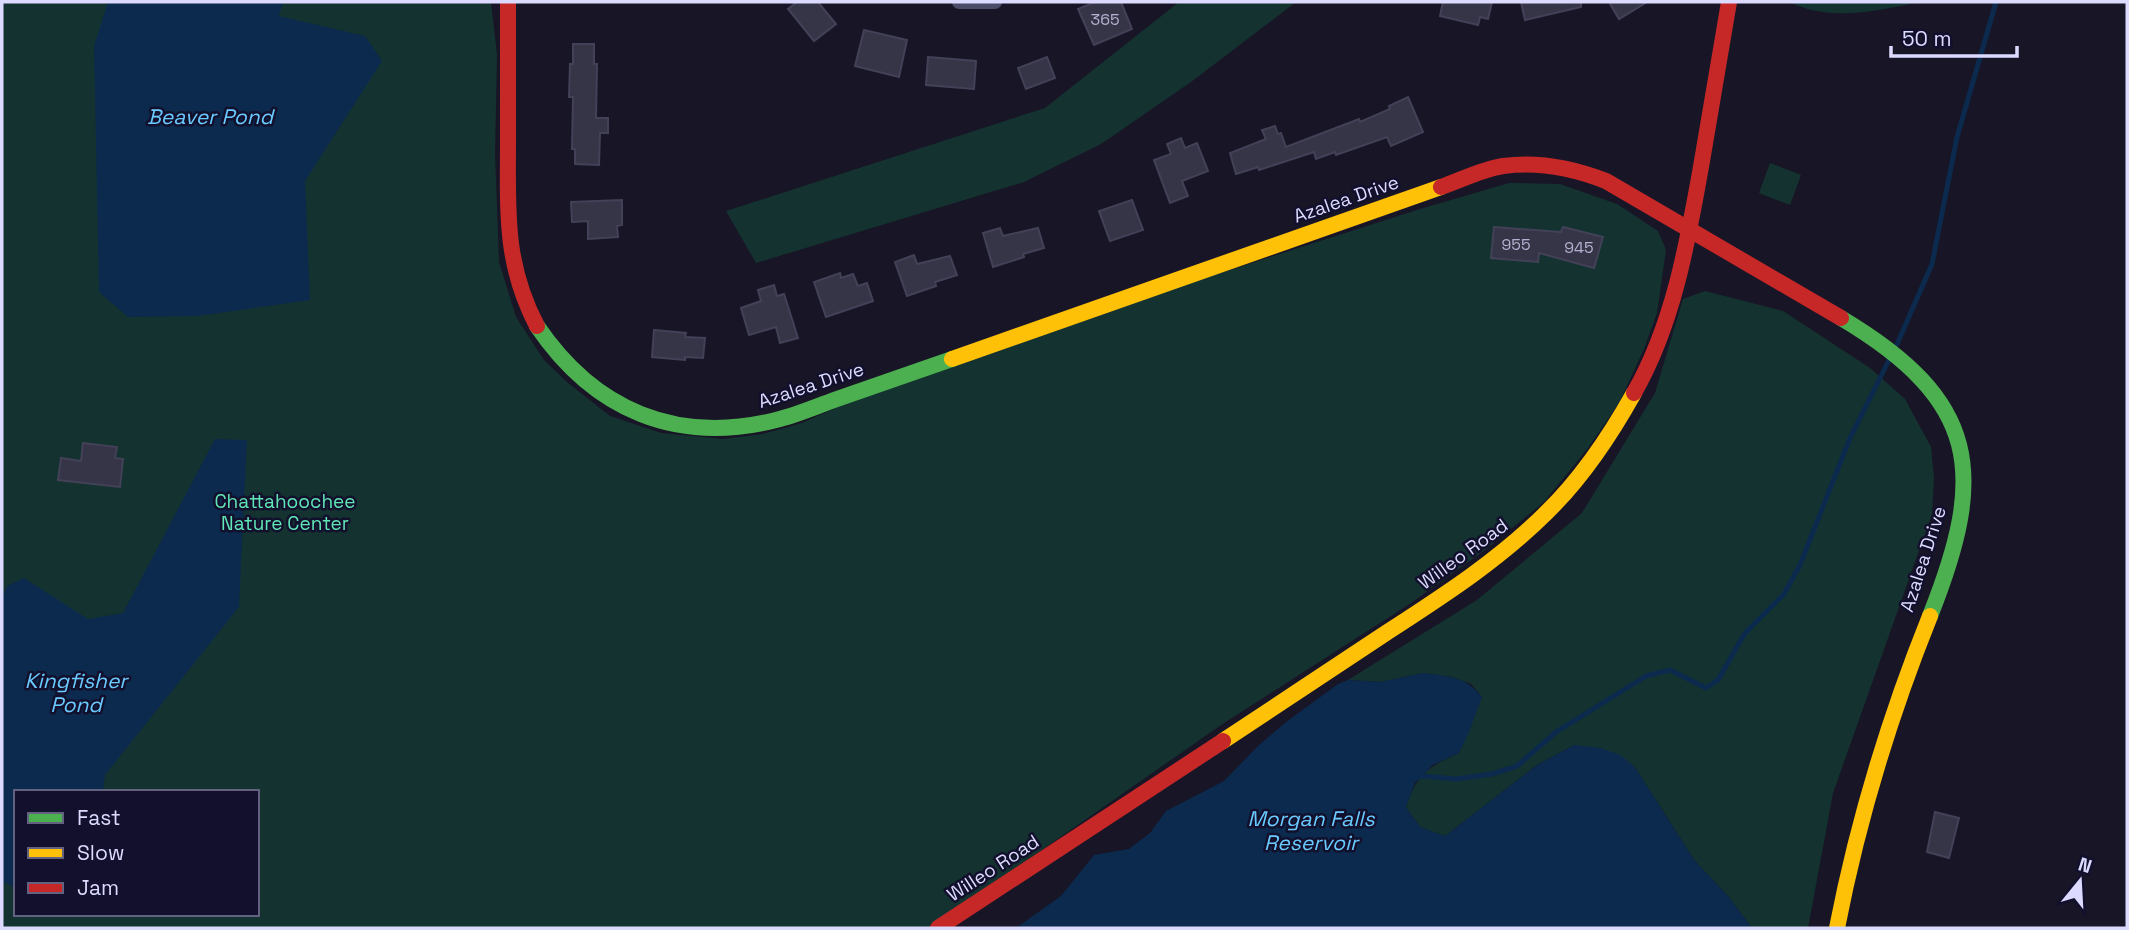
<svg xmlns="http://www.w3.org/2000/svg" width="2129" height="930" viewBox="0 0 2129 930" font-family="'Space Grotesk',sans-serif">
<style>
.green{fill:#143330;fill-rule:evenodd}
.water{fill:#0b2a4d}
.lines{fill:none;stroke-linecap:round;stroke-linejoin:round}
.stream{stroke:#0b2a4d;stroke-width:5}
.building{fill:#363447;stroke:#434158;stroke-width:2}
.street{stroke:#4b4c67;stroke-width:14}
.fast{stroke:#4caf50;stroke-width:16}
.slow{stroke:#ffc107;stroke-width:16}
.jam{stroke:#c62828;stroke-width:16}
.labels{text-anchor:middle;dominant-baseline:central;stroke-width:5;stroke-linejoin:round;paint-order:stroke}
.number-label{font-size:16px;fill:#b2b1d1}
.street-label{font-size:19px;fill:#dcdbff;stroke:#12102c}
.park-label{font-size:19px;fill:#60e6b6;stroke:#12102c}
.water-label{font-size:21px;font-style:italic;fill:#69caff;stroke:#12102c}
</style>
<rect width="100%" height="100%" fill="#181626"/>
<g class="green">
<path d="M2,2H491L497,55L495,153L499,262L516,317L544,360L568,383L610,416L661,433L723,439L763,434L802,423L927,367L1417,210L1509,183L1560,184L1617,204L1658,231L1666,250L1657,313L1644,349L1619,403L1588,448L1544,502L1485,550L1411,603L1221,725L930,928H2ZM16,792H257V914H16Z"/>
<path d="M1179,2H1296L1191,82L1101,144L1024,182L756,263L726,211L1045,108Z"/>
<path d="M1789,2H1920C1877,11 1831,22 1789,2Z"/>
<path d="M1770,163L1801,175L1790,205L1759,193Z"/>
<path d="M1705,291L1783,311L1870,368L1905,399L1931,447L1934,478L1932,514L1833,793L1808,928H1752L1728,896L1695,861L1634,766L1574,745L1537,765L1445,836L1420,827L1406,807C1418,773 1427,768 1459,753L1482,697L1471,684L1452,677L1423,673L1380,682L1348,680L1477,600L1582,513L1655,393L1683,299Z"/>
</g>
<g class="water">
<path d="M108,2H283L279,16L365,36L382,61L305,181L310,300L198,316L128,317L99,292L94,46Z"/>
<path d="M215,439L247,440L239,607L105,775L103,792H16V888L2,881V598L7,586L24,578L88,619L123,613Z"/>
<path d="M1423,673C1449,677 1464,675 1482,697L1469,732L1459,753L1433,765L1415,783L1406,807L1420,827L1445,836L1537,765L1574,745L1601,748L1620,755L1634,766L1695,861L1728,896L1752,928H1016L1061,896L1094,855L1129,849L1150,833L1166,811L1224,781L1258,746L1286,722L1338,684L1348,680L1380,682Z"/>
</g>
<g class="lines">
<path class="stream" d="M1417,778L1422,776L1456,779L1492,774L1517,766L1556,732L1646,676L1670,670L1706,688L1718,680L1745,633L1784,594L1800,565L1850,438L1898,342L1932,264L1957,137L1996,2"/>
</g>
<g class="building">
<path d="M797,2H818L836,24L814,41L788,9Z"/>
<path d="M1095,2H1121L1132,29L1094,45L1078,9Z"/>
<path d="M1443,2H1492L1488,19L1480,17L1478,25L1440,16Z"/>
<path d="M1521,2H1581V7L1525,20Z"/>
<path d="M1609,2H1647L1619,19Z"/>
<path d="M864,30L907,40L899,77L855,66Z"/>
<path d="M573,44H594V64H597L596,118H608V133H600L599,165L575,164V149H572L573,97H569L570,64H573Z"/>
<path d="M928,57L976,61L974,89L926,85Z"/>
<path d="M1047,57L1055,78L1026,89L1018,68Z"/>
<path d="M1408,97L1423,132L1391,146L1387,137L1336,155L1335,152L1316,159L1314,152L1259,170L1258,167L1236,174L1230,153L1266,139L1262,130L1275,126L1278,134L1281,133L1286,147L1359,119L1360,122L1390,109L1389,106Z"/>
<path d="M1181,138L1185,148L1197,143L1208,171L1182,181L1188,196L1170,203L1154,160L1171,154L1167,144Z"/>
<path d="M622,200V225L617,226L618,237L588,239V221L572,222L571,202Z"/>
<path d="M1132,200L1143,230L1110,241L1099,211Z"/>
<path d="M1494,227L1561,232L1563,227L1603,237L1594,268L1539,253L1538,262L1491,258Z"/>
<path d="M1000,228L1003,236L1038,228L1044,248L1023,254L1024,257L993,267L983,233Z"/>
<path d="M914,255L917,264L950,256L957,275L935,282L936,286L907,296L895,262Z"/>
<path d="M840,273L841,278L853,274L858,286L867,283L873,301L826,317L814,282Z"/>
<path d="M774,285L777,296L784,294L798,338L780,343L776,327L749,335L741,308L761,301L758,290Z"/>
<path d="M654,330L686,333L685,337L705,338L703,358L685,357V360L652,357Z"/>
<path d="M83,443L117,447L115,458L123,459L120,487L58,480L61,458L81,461Z"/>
<path d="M1935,812L1959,818L1949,858L1927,852Z"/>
</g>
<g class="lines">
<path class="street" d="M959,2H995"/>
<g class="fast">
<path d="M1841,318C1980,401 1987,473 1930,616"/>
<path d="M537,326C594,410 676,445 776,420C797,415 817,406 837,399C875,386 914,372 952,359"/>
</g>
<g class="slow">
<path d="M952,359L1441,187"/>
<path d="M1223,741C1277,705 1332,669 1386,633C1443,596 1499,560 1547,512C1583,477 1610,436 1634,393"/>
<path d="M1837,928C1858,820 1889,718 1930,616"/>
</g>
<g class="jam">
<path d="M508,2C508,49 508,95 508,142C508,211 504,263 537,326"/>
<path d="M1441,187C1461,180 1483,169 1503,166C1539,161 1573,168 1606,181L1841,318"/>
<path d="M1634,393C1674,323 1688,240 1702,161C1711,108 1720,55 1729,2"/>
<path d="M938,928L1223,741"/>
</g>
</g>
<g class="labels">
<g class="number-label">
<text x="1105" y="19">365</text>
<text x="1516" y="244">955</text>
<text x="1579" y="247">945</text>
</g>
<g class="street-label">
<text transform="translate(1346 199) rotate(-19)">Azalea Drive</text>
<text transform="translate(811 385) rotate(-18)">Azalea Drive</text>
<text transform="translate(1463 554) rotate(-36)">Willeo Road</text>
<text transform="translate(1923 559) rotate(-72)">Azalea Drive</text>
<text transform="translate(993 868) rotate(-33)">Willeo Road</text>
</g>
<g class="park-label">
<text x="285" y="501">Chattahoochee<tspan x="285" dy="22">Nature Center</tspan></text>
</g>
<g class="water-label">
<text x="210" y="116">Beaver Pond</text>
<text x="76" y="680">Kingfisher<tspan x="76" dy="24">Pond</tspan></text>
<text x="1311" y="818">Morgan Falls<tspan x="1311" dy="24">Reservoir</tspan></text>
</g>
</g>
<rect width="2129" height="930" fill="none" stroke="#dcdbff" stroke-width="7"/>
<rect x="14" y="790" width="245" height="126" fill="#12102c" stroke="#636180" stroke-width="2"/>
<rect x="28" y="813" width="35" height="10" fill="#4caf50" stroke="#636180" stroke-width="2"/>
<text x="77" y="825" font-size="21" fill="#dcdbff">Fast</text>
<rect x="28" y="848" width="35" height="10" fill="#ffc107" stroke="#636180" stroke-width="2"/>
<text x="77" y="860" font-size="21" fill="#dcdbff">Slow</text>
<rect x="28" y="883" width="35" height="10" fill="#c62828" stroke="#636180" stroke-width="2"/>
<text x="77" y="895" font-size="21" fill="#dcdbff">Jam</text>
<g transform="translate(2080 881) rotate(18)" stroke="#12102c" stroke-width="5" paint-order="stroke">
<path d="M0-5L12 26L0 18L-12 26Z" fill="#dcdbff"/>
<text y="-10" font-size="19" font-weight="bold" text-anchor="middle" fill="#dcdbff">N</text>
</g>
<path d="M1891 46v10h126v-10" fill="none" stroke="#dcdbff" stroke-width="3.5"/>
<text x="1902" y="46" font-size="21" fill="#dcdbff" stroke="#12102c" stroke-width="5" paint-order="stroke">50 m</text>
</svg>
